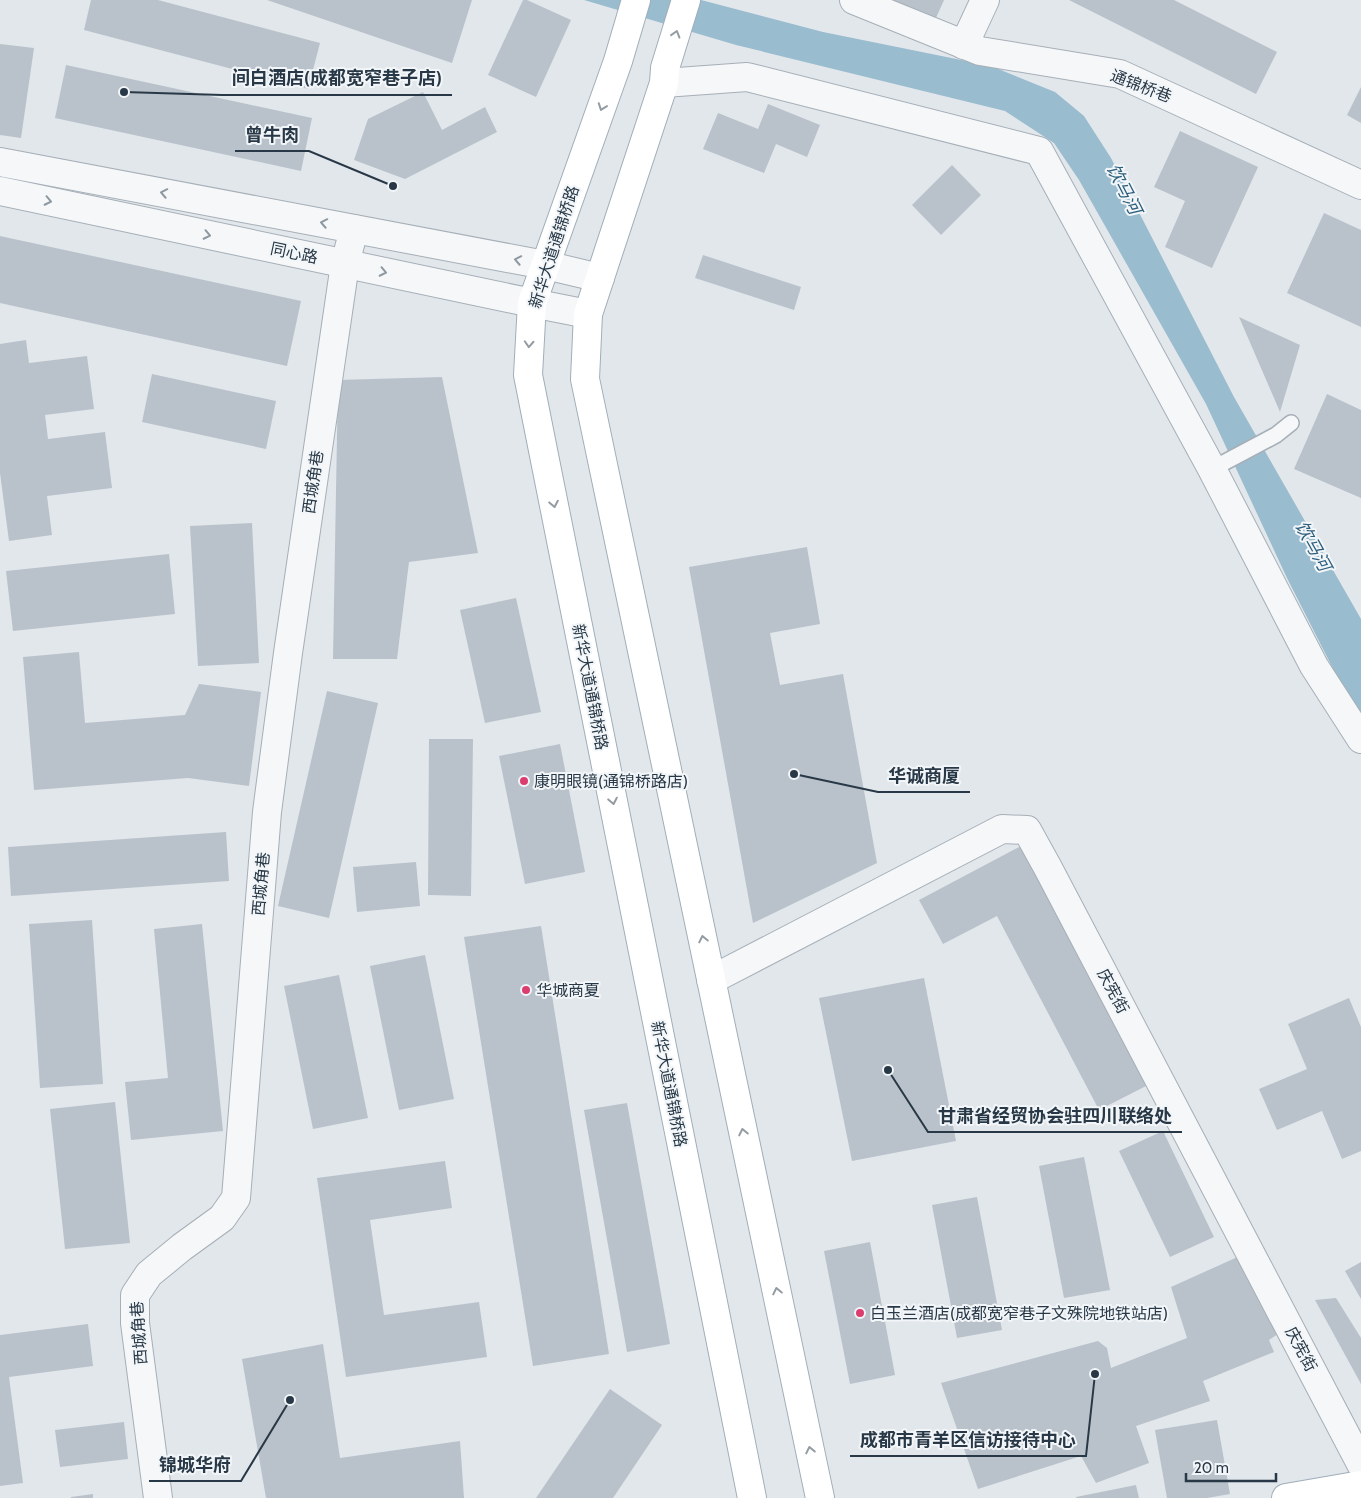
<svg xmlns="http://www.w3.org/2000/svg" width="1361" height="1498" viewBox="0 0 1361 1498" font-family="Cabin,'Noto Sans SC',sans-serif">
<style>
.water{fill:#9abccf}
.building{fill:#b9c2ca}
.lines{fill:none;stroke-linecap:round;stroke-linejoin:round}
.service-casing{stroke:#a6afb7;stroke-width:18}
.minor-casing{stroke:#a6afb7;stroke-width:30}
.tertiary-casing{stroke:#a6afb7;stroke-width:30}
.primary-casing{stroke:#a0aeb9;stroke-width:30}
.service{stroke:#f5f7f9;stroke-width:15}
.minor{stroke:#f5f7f9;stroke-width:28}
.tertiary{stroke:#f5f7f9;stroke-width:28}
.primary{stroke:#fff;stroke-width:28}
.oneway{stroke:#949ca2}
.oneway2{stroke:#8e98a0}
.poi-dot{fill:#db3d6f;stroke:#f2f6f9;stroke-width:2}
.labels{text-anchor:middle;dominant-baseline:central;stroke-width:4;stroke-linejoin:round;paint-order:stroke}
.street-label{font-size:16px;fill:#283846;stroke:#f2f6f9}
.poi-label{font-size:16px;fill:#283846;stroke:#f2f6f9;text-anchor:start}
.water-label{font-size:18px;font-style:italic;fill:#2e5f7e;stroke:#f2f6f9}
.leader{fill:none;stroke:#283846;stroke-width:2}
.callout-dot{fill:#283846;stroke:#f2f6f9;stroke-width:2}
.callout-label{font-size:18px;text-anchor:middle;font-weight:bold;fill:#283846;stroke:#f2f6f9;stroke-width:4;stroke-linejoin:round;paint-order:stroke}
</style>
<rect width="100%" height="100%" fill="#e2e7ec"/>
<path class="water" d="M584,0H701L823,32L991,66L1055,92L1084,116L1111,158L1234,397L1361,619V724L1287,578L1206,404L1079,180L1054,143L1005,111L736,45Z"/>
<g class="building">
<path d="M91,0H158L320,43L308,89L84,30Z"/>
<path d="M267,0H472L452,63Z"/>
<path d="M523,0H527L571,20L536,97L488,75Z"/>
<path d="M889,0H944L935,20Z"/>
<path d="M1069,0H1174L1277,52L1256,94Z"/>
<path d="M0,44L34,48L21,138L0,135Z"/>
<path d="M66,65L312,118L301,171L55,118Z"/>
<path d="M1361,87V123L1347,115Z"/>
<path d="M423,92L442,130L485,107L497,132L405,179L354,160L368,119Z"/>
<path d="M768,104L820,125L807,157L776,144L764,173L703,149L718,113L758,129Z"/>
<path d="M1180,131L1258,167L1212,268L1165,247L1185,201L1154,187Z"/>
<path d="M952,165L981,195L941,235L912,205Z"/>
<path d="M1324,213L1361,230V327L1287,293Z"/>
<path d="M0,236L301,301L287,366L0,303Z"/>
<path d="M703,255L801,287L794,310L695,278Z"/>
<path d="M1239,317L1300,345L1280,412Z"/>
<path d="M26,340L29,363L87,356L94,409L45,415L48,439L105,432L112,488L47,496L52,535L9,541L0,473V344Z"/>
<path d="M152,374L276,401L266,449L142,422Z"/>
<path d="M442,377L478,553L409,562L397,659H333L338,380Z"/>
<path d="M1327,394L1361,410V498L1294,469Z"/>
<path d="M252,523L259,663L198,666L190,526Z"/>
<path d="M807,547L820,624L770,633L780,685L843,674L877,863L753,923L689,567Z"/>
<path d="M169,554L175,614L13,631L6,571Z"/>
<path d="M516,598L541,712L485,723L460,610Z"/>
<path d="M79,652L85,723L185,715L199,684L261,692L249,786L188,778L34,790L23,657Z"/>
<path d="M327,691L378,703L329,918L278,906Z"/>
<path d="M429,739H473L471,896L428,895Z"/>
<path d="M560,744L585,872L525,884L499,756Z"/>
<path d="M226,832L229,881L11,896L8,847Z"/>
<path d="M1021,846L1148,1085L1099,1110L997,916L943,944L919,900Z"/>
<path d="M416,862L420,906L357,912L353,867Z"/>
<path d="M92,920L103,1084L40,1088L29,924Z"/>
<path d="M202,924L223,1131L131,1140L125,1082L168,1078L154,929Z"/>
<path d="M541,926L609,1354L533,1366L464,937Z"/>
<path d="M425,955L454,1099L399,1110L370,966Z"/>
<path d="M339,975L368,1118L313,1129L284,986Z"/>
<path d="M924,978L956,1141L852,1161L819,998Z"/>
<path d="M1349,998L1361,1027V1151L1342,1159L1322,1111L1277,1130L1259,1089L1307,1069L1288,1024Z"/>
<path d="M115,1102L130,1243L65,1249L50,1109Z"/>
<path d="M627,1103L670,1344L627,1352L584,1110Z"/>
<path d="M1163,1131L1214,1237L1170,1257L1119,1151Z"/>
<path d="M1084,1157L1110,1290L1064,1298L1039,1166Z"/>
<path d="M445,1161L452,1208L370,1220L384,1315L479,1302L487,1357L346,1377L317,1178Z"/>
<path d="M977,1197L1002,1330L957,1338L932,1205Z"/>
<path d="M870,1242L895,1375L850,1384L824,1251Z"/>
<path d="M1242,1255L1278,1334L1269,1340L1274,1352L1203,1381L1210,1401L1136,1426L1149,1463L1096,1483L1081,1456L978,1489L941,1383L1098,1341L1107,1348L1111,1368L1187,1338L1171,1287Z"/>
<path d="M1361,1262V1299L1345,1271Z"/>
<path d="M1336,1298L1361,1338V1384L1315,1300Z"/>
<path d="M88,1324L93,1366L9,1377L23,1483L0,1486V1335Z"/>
<path d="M323,1344L340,1458L460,1441L464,1498H266L242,1359Z"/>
<path d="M610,1389L662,1425L613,1498H536Z"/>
<path d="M1217,1420L1230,1494L1207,1498H1167L1155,1430Z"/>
<path d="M124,1422L128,1459L60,1467L55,1430Z"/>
<path d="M1136,1485L1139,1498H1076V1497Z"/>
<path d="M93,1494V1498H71V1497Z"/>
</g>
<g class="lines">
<defs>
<path id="service" d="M1212,469L1276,435L1291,423"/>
<g id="minor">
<path d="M854,0L980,51L1120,74L1361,185"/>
<path d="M964,45L985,0"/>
<path d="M664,83L747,77L1039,151L1212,469L1314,666L1361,739"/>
<path d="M711,980L1002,829L1027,830L1048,868L1361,1464"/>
<path d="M158,1498L135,1323V1295L149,1274L182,1247L222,1218L236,1198L267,812L288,653L345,264L354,229"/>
</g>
<g id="tertiary">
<path d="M0,162L545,265L600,278"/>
<path d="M0,191L532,303L588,314"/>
</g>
<g id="primary">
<path d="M636,0L618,61L532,303L528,375L752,1498"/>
<path d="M686,0L665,68L664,83L588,314L585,379L820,1498"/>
<path d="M1286,1498L1361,1485"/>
</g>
</defs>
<use href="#service" class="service-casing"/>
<use href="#minor" class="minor-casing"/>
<use href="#tertiary" class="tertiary-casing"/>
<use href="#primary" class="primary-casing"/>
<use href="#service" class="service"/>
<use href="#minor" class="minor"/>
<use href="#tertiary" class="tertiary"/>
<use href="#primary" class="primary"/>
</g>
<defs><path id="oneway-chevron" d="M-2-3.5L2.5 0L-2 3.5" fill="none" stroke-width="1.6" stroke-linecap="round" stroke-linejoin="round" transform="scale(1.25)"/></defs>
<g class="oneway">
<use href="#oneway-chevron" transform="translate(676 34) rotate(-73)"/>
<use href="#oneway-chevron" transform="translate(602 107) rotate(110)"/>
<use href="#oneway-chevron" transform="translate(529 344) rotate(93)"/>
<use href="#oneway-chevron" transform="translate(554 504) rotate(79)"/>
<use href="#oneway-chevron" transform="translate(613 801) rotate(79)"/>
<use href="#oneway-chevron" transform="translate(703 939) rotate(-102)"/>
<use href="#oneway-chevron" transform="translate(743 1132) rotate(-102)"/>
<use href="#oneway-chevron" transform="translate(777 1291) rotate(-102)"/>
<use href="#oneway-chevron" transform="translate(810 1450) rotate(-102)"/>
</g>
<g class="oneway2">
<use href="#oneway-chevron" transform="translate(164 193) rotate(-169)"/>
<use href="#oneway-chevron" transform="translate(48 201) rotate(12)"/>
<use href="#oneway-chevron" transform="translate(324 223) rotate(-169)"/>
<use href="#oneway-chevron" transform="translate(207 235) rotate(12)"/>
<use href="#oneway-chevron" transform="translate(518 260) rotate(-169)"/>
<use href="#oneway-chevron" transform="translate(383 272) rotate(12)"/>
</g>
<g class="poi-dot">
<circle cx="524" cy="781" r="5"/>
<circle cx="526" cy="990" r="5"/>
<circle cx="860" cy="1313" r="5"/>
</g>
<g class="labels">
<g class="street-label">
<text transform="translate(1141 86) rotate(21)">通锦桥巷</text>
<text transform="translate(554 247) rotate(-72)">新华大道通锦桥路</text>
<text transform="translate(294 253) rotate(12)">同心路</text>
<text transform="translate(313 482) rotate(-82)">西城角巷</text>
<text transform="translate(590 687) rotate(79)">新华大道通锦桥路</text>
<text transform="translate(261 884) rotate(-85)">西城角巷</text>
<text transform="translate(1113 991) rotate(62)">庆宪街</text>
<text transform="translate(669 1084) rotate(79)">新华大道通锦桥路</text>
<text transform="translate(139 1333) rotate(-94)">西城角巷</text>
<text transform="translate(1301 1349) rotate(62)">庆宪街</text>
</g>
<g class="poi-label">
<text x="534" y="781">康明眼镜(通锦桥路店)</text>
<text x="536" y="990">华城商夏</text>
<text x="870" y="1313">白玉兰酒店(成都宽窄巷子文殊院地铁站店)</text>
</g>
<g class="water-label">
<text transform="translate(1124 189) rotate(63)">饮马河</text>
<text transform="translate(1313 546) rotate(61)">饮马河</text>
</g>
</g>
<path class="leader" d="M124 92L222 95H452M393 186L309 151H235M794 774L878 792H970M888 1070L928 1132H1182M1095 1374L1086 1456H850M290 1400L241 1481H149"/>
<g class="callout-dot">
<circle cx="124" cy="92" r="5"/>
<circle cx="393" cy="186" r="5"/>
<circle cx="794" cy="774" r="5"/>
<circle cx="888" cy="1070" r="5"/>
<circle cx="1095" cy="1374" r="5"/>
<circle cx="290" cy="1400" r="5"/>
</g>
<g class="callout-label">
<text x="337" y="84">间白酒店(成都宽窄巷子店)</text>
<text x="272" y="141">曾牛肉</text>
<text x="924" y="782">华诚商厦</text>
<text x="1055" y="1122">甘肃省经贸协会驻四川联络处</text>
<text x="968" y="1446">成都市青羊区信访接待中心</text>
<text x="195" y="1471">锦城华府</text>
</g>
<path d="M1186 1473v8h90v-8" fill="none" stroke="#283846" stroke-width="2.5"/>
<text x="1194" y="1473" font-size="15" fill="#283846" stroke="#f2f6f9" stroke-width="4" paint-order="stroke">20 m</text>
</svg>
